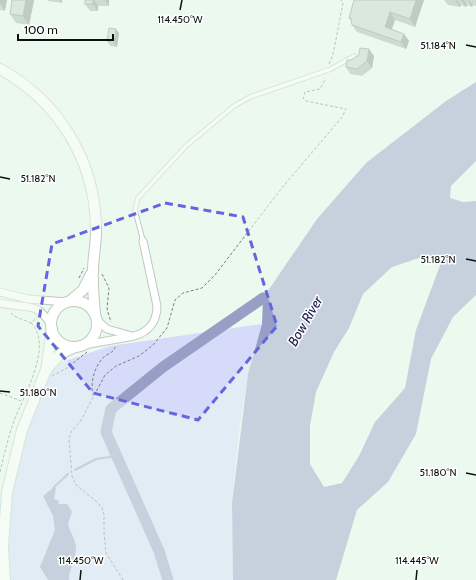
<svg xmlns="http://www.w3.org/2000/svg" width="476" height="580" viewBox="0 0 476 580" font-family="Cabin,sans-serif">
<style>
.green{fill:#d6dbfa}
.water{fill:#989fc7;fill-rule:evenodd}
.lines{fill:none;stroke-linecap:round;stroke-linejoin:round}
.stream{stroke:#989fc7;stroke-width:2}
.river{stroke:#989fc7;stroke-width:11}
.lane-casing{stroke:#becac0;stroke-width:5.5}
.street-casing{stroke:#becac0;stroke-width:9}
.secondary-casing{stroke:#becac0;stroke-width:12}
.path{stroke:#79817b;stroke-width:1;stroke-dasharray:3 2;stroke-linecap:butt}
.lane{stroke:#fff;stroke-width:3.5}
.street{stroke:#fff;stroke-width:7}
.secondary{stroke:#fff;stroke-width:10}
.wall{fill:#a9b5ac}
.shaded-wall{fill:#8a938c}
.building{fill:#c5d2c8;stroke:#8a938c}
.marked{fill:none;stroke:#6366df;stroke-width:3;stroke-dasharray:8 5;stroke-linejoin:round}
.ticks{fill:none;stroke:#0c100d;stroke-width:1.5}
.labels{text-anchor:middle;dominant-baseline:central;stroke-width:3;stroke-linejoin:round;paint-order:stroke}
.water-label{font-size:14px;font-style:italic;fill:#212254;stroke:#fff}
.ticks-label{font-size:10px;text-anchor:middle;fill:#0c100d;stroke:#fff;stroke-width:3;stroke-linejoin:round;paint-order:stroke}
</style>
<rect width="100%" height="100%" fill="#ecf9ef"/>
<path class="green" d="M262,324L248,374L239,432L232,500L233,580H5L11,469L51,366L110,346Z"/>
<g class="water">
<path d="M476,82V161L451,186L450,198L463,202L476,201V295L453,317L431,359L416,434L388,482L357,510L336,580H233L232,503L248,374L262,324L263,298L317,219L366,163L446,101ZM428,255L442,260L416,330L405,388L375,422L359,456L342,483L324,487L310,464V426L316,392L334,352L349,328L363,294L392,267Z"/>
<path d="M54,487L56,488L54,499L58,500L59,504H67L72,512L68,524C70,533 76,539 76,549C75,560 69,569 69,580H48L40,567L55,530L53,516L43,496Z"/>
</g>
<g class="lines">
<g class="stream">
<path d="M75,470L96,459L117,456"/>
<path d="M54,487L68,474"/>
</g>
<path class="river" d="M168,580L159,551L106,432L111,409L163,367L263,298"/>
<defs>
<path id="lane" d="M143,241L135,210L138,198L186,146L234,106L250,97L331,69L354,56"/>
<g id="street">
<path d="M0,292L28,299L67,302"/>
<path d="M0,303C24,309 37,300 51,325"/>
<path d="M97,320L107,329L132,336"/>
<path d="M84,345L134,336C149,332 157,321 157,306L143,241"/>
</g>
<g id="secondary">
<path d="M0,69C58,101 94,159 96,225C97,241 93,255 93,271C92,285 94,299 95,314"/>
<path d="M70,301L83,290L91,274"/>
<circle cx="74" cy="324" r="23"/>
<path d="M46,370L60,354L75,347"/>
<path d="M5,580L3,547L7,492L22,430L46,370L52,329"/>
</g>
</defs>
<use href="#lane" class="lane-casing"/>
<use href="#street" class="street-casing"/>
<use href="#secondary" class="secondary-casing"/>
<g class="path">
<path d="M329,64L333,55L343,3L341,0"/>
<path d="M102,274L109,288L107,309L111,322"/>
<path d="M79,278L84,268"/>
<path d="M11,313L14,316L31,323"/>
<path d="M52,376L67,368L87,352"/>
<path d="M0,393L21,401"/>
<path d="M93,396C90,384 94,366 104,357C108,353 114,353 115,347"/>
<path d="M0,472C4,455 8,438 14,421C23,397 54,345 31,323L37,317"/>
<path d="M123,580L106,553L104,533V514L102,508L97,502L76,485L72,476L69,440L71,432L80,422L105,375L116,366L139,356L153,345L167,328L175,300L183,293L202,288L215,275L281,189L342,117L346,109L306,101L303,98L305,92L320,89L324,82L325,78"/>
</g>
<use href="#lane" class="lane"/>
<use href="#street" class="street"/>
<use href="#secondary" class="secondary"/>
</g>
<g class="wall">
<path d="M0,0L5,11L0,10Z"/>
<path d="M12,0H34L29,25L16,23L10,14Z"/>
<path d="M47,0H62V3L48,1Z"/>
<path d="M85,0H109V6H98V11H90L85,4Z"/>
<path d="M424,0L415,27L395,20L392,29L404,34L409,41L406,49L357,32L352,25V22L349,18Z"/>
<path d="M444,0H476V6L473,5L472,7L467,5L466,7L461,5L460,7L448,5Z"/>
<path d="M119,33L117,47L110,46L107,41Z"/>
<path d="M374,56L372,68L362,76L350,74L346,67L351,60Z"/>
</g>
<g class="shaded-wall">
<path d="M0,0H7L5,11L0,3Z"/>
<path d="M26,0H34L29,25L23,16Z"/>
<path d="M59,0H62V3Z"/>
<path d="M93,0H94L98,6V11L93,4Z"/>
<path d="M105,0H109V6Z"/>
<path d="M416,0H424L415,27L410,19Z"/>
<path d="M455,0H457L461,5L460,7Z"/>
<path d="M461,0H464L467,5L466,7Z"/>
<path d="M468,0H469L473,5L472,7Z"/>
<path d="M390,12L395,20L390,34L385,27Z"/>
<path d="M116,29L119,33L117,47L114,43Z"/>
<path d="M404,34L409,41L406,49L401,42Z"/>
<path d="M369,49L374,56L372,68L367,61Z"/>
</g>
<g class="building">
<path d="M12,0H26L23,16L10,14Z"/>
<rect x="85" y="0" width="8" height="4"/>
<path d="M354,0H416L410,19L390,12L385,27L404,34L401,42L352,25L351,18H349Z"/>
<path d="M109,28L116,29L114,43L107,41Z"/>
<path d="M360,48L369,49L367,61L357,69L346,67L347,60H351L359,55Z"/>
</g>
<path d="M0 0H476V580H0ZM165,203L243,217L277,326L198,420L93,393L38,326L52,244Z" fill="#ecf9ef" fill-opacity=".55" fill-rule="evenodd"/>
<path class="marked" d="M165,203L243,217L277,326L198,420L93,393L38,326L52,244Z"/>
<path class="ticks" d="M180,10L182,0M466,45L476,47M0,177L10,179M466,259L476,261M0,391L10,392M466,473L476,475M80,580L81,570M416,580L417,570"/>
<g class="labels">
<g class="water-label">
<text transform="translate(305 321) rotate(-60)">Bow River</text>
</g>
</g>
<g class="ticks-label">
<text x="180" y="23">114.450°W</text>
<text x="438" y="49">51.184°N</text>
<text x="38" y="182">51.182°N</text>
<text x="438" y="263">51.182°N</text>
<text x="38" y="396">51.180°N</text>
<text x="438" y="476">51.180°N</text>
<text x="81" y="564">114.450°W</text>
<text x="417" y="564">114.445°W</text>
</g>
<path d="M18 34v6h95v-6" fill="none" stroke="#0c100d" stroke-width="2"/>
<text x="24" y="34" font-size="12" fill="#0c100d" stroke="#ffffff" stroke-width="3" paint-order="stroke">100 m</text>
</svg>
